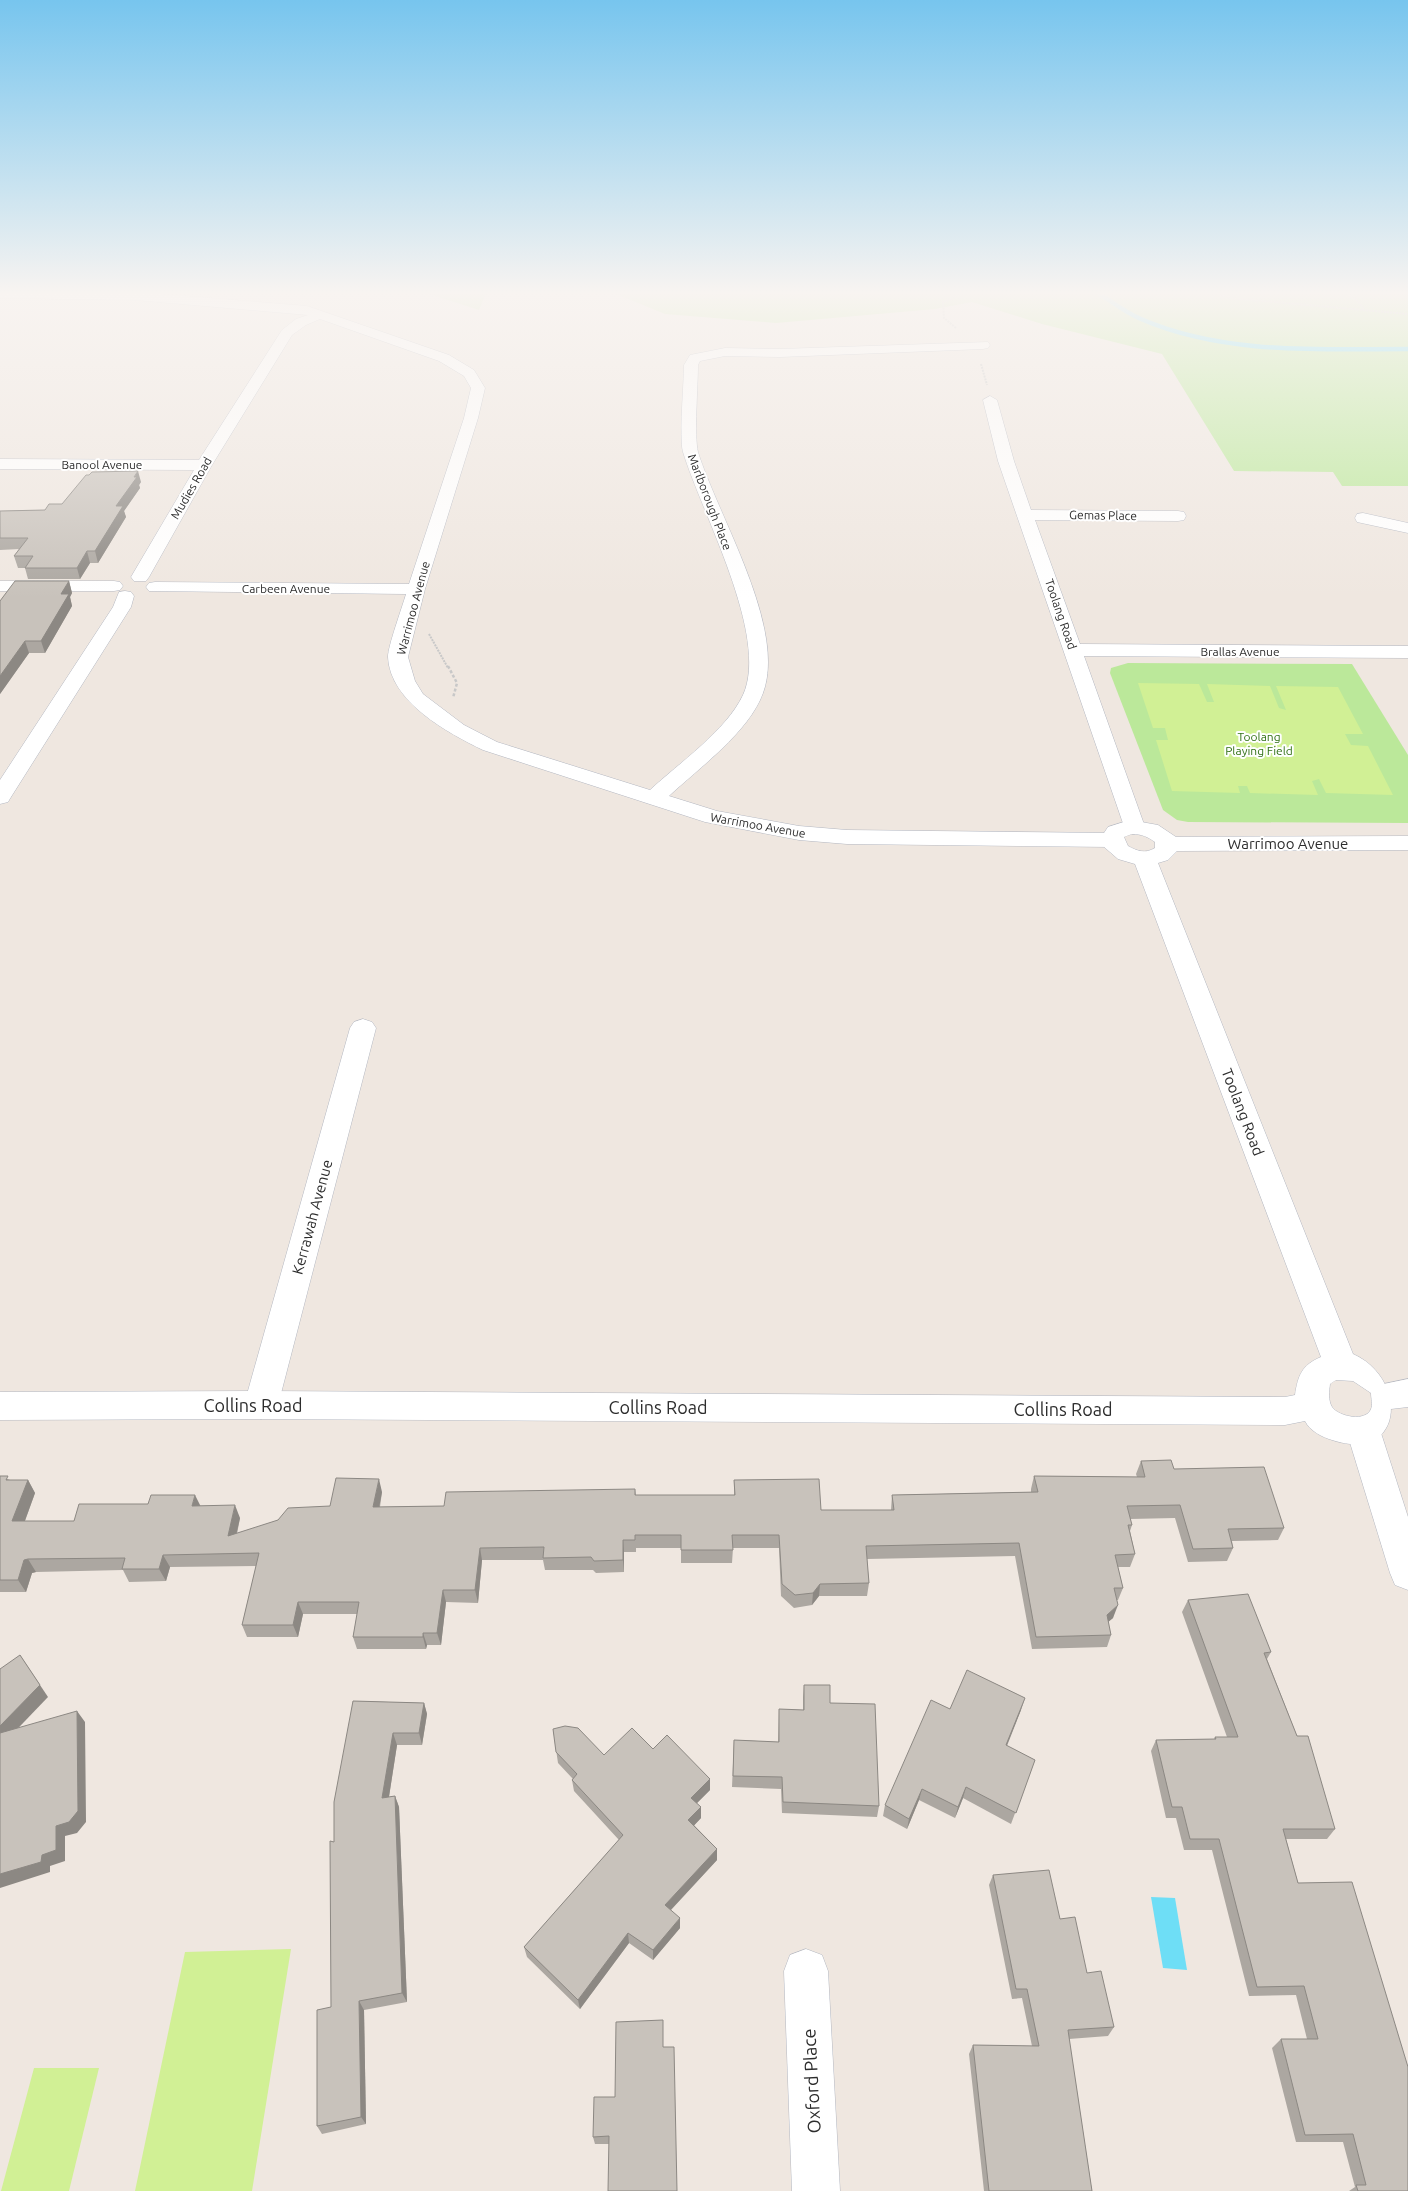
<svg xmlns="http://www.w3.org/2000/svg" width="1408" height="2191" viewBox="0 0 1408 2191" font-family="Ubuntu,sans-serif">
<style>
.green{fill:#bbe89a}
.pitch{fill:#d1f095}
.water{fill:#6edef6}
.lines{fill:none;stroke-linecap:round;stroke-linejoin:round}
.stream{stroke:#6edef6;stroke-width:4.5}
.minor-casing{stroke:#b3b7c1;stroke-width:1}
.tertiary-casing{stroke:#b3b7c1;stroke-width:1}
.path-far1{stroke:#c8c8c8;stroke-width:2;stroke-dasharray:2 1;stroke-linecap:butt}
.path{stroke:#c8c8c8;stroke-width:2.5;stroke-dasharray:3 2;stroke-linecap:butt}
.minor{fill:#fff;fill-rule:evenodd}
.tertiary{fill:#fff;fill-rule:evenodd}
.wall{fill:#aca7a1}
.shaded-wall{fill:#8c8883}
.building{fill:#c8c2bb;stroke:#8c8883}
.labels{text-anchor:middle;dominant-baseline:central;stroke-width:4;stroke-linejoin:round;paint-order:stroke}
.far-street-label{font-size:12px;fill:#2d2d2d;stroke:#fff}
.far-park-label{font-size:12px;fill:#327117;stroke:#fff}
.street-label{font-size:15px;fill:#2d2d2d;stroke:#fff}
.near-street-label{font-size:18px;fill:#2d2d2d;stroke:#fff}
</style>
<rect width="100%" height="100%" fill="#efe7e0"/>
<g class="green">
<path d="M420,291H1408V486H1342L1333,472L1234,471L1162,354L1042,324L972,302L935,309L776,323L665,314L616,294L486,293L479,310Z"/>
<path d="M1128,663L1352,664L1408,755V823L1188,822L1177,820L1163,810L1110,673L1111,668Z"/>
</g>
<g class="pitch">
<path d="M1138,683L1199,684L1207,702H1214L1207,684L1270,686L1279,708L1286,710L1276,686L1338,687L1363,734H1345L1351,745L1368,746L1393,795L1326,793L1319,779L1312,781L1318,795L1250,793L1247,786H1238L1240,793L1172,791L1156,740H1168L1165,728H1153Z"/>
<path d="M291,1949L252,2191H135L185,1952Z"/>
<path d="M34,2068H99L69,2191H1Z"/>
</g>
<path class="water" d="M1151,1897L1175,1898L1187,1970L1163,1968Z"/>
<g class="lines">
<path class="stream" d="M1095,291C1110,300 1124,312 1141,319C1224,355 1320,349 1408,349"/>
<defs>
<g id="minor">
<path d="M0,291L135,292L307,306L449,355L474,370L485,388L478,418L425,589L408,657L415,681L423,694L464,725L497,742L650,790C679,763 726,731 743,695C770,636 701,512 683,452C679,437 684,384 684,365L690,355L725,348L780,349L988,342L990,345L988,348L983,349L780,357L725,356L700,361L698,365C698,385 694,436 698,452C718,516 787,628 763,693C749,732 699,768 669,796L717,811L799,826L847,830L1112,833L1120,835L1123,840L1120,845L1112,847L847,844L799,840L705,822L483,750C448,733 390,702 388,657C388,646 402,608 406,594L149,591L146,587L149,583L155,582L409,584L464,418L471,388L464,376L439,361L320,319L306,325L292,335L212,465L149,577L146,581H134L131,577L194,470L0,469V459L199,460L282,330L296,319L308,315L135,300L0,298Z"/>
<path d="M990,396L997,400L1014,461L1031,510L1178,511L1184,512L1186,516L1184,520L1178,521L1035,520L1080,644L1408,646V658L1084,656L1145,827L1142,832L1134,834L1126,832L998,461L983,400Z"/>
<path d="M1363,513L1408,523V533L1357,522L1355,518L1357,514Z"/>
<path d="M0,581H114L120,582L123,586L120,590L114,591H0Z"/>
<path d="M125,591L131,592L134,596L131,607L11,797L8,802L0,804V780L113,607L119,592Z"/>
<path d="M363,1019L372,1022L376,1028L278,1405L273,1415L261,1419L249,1415L244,1405L350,1028L354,1022Z"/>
<path d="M1408,1379V1407L1391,1409L1379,1405L1374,1395L1379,1385Z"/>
<path d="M1364,1419L1376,1423L1381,1433L1408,1517V1590L1395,1585L1390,1573L1347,1433L1352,1423Z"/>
<path d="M806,1949L822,1955L828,1971L840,2191H792L784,1971L790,1955Z"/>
</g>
<path id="tertiary" d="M1130,820L1158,825L1176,837L1408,836V850L1177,851L1168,860L1158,863L1353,1354C1408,1378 1405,1464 1332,1440C1322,1437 1310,1431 1305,1421L1285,1425L261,1419L0,1420V1392L261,1391L1285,1397L1295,1395C1298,1375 1302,1365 1321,1357L1135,864L1118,859L1103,846L1102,836L1108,827ZM1132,834C1142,834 1148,837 1155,842V848C1145,854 1137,851 1128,846L1124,837ZM1336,1380L1353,1381L1371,1393C1371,1398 1373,1405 1371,1409C1366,1422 1339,1417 1332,1407C1328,1400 1329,1392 1330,1384Z"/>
</defs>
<use href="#minor" class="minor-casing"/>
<use href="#tertiary" class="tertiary-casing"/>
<g class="path-far1">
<path d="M1212,291L1230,298L1408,314"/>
<path d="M1341,291L1354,297L1364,309"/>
<path d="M956,328L944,318L943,302L968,291"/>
<path d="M981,364L987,385"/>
<path d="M429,634L448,668"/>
</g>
<path class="path" d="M448,666L457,683L453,698"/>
<use href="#minor" class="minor"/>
<use href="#tertiary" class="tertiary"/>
</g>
<g class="wall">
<path d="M141,482L139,485L140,488L124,511L126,517L98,563H90L80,579H28L25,568H18L14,556L19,549L0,550V511L45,510L62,504Z"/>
<path d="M69,581L72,593L70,597L72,606L45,653H29L0,694V601Z"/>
<path d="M1141,1461L1174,1469L1284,1528L1278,1540L1232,1541L1233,1548L1227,1561L1188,1562L1175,1518L1130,1519L1132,1525L1130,1531L1135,1554L1130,1567H1118L1123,1588L1118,1600H1116L1113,1618L1108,1622L1111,1635L1107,1647L1032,1649L1015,1556L867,1559L869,1583L867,1596H819L812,1605L794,1608L781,1596L779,1548H733L732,1563H681V1548H636V1552H624V1572L596,1573L593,1570H545L543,1560H482L478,1603L446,1602L441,1645H427L426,1649H357L353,1637L357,1614H303L298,1637H247L242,1625L256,1566L170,1567L166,1581L129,1582L123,1570L36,1572L32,1573L26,1592H0V1476L10,1480H28L35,1493L25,1521H74L200,1506L240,1518L237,1534L330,1506L382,1492L380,1507L444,1506L635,1489L636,1495H734V1480L821,1510H891L892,1495L1031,1492V1489L1034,1476L1137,1477L1136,1474Z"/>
<path d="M1188,1600L1271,1652L1267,1659L1297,1736L1335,1829L1327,1839H1286L1298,1883L1408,2191H1349L1355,2187L1343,2142H1296L1272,2048L1281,2039H1307L1296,1995L1249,1996L1212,1850H1184L1176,1818H1166L1151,1751L1156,1740L1214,1739L1215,1737H1227L1182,1612Z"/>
<path d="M804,1685L830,1703L879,1806L877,1817L782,1813L781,1789L732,1787L734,1740L778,1742L779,1709L803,1710V1697Z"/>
<path d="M353,1701L424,1703L427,1714L422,1745H397L389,1797L395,1796L399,1807L407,2002L364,2010L366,2124L322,2134L317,2126L331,2007L334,1842Z"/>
<path d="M1021,1710L1007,1746L1035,1760L1011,1824L963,1798L955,1818L919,1800L907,1829L883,1816L885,1805Z"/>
<path d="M553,1729L604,1755L653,1749L710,1790L697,1803L701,1818L694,1825L717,1849V1860L671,1910L680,1928L653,1960L629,1943L580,2009L527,1957L524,1947L619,1840L574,1791L572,1780L573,1779L558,1763Z"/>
<path d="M993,1875L1060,1919L1114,2027L1108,2036L1069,2039L1092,2191H984L969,2054L973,2045L1032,2046L1022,1998L1012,1999L989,1885Z"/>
<path d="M663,2029V2047L609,2144H595L593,2137L615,2097Z"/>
</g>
<g class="shaded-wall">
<path d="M138,471L141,482L139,485L140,488L124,511L126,517L98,563L95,551L116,506Z"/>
<path d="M87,551L90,563L80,579L77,568Z"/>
<path d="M69,581L72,593L70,597L72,606L45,653L41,641L61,594Z"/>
<path d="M25,641L29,653L0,694V676Z"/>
<path d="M379,1479L382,1492L377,1519L373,1507Z"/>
<path d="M28,1480L35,1493L20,1534L12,1521Z"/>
<path d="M195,1495L201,1507L192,1506Z"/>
<path d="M235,1505L240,1518L233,1549L228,1536Z"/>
<path d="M623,1540L624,1552V1572L623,1560Z"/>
<path d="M480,1548L482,1560L478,1603L475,1590Z"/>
<path d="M163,1555L170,1567L166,1581L159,1569Z"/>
<path d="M28,1559L36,1572L32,1573L26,1592L18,1580L24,1560Z"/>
<path d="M820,1584L819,1596L812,1605L813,1593Z"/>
<path d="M443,1590L446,1602L441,1645L437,1633Z"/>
<path d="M298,1602L303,1614L298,1637L293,1625Z"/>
<path d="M1118,1605L1113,1618L1102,1627L1107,1615Z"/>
<path d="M423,1633L427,1645L426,1649L423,1637Z"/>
<path d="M20,1655L48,1697L1,1746L0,1745V1726Z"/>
<path d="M1025,1698L1021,1710L1002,1757L1006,1745Z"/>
<path d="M424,1703L427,1714L422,1745L419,1733Z"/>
<path d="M77,1711L85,1722L86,1822L77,1833L65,1836V1861L50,1866V1872L0,1888V1874L42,1855L56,1826Z"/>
<path d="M393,1733L397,1745L387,1809L382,1798Z"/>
<path d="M710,1779V1790L691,1809V1798Z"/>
<path d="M966,1787L963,1798L955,1818L958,1807Z"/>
<path d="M922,1789L919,1800L907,1829L909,1819Z"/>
<path d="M395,1796L399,1807L407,2002L402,1993Z"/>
<path d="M701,1807V1818L689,1831L688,1820Z"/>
<path d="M717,1849V1860L666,1915L665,1905Z"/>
<path d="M680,1918V1928L653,1960V1950Z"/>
<path d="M628,1933L629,1943L580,2009L578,2000Z"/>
<path d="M359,2001L364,2010L366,2124L361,2117Z"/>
</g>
<g class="building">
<path d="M138,471L134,477H137L116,506H123L95,551H87L77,568H25L33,556H14L28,538H0V511L45,510L49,504H62L86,475H89L92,472Z"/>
<path d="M15,581H69L61,594H69L41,641H25L0,676V601Z"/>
<path d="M1171,1460L1174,1469L1264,1467L1284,1528L1228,1529L1233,1548L1193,1549L1180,1505L1127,1506L1132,1525H1128L1135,1554L1115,1555L1123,1588H1114L1118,1605L1107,1615L1111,1635L1036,1637L1019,1543L866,1546L869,1583L820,1584L813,1593L795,1595L782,1584L779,1535H732L733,1550H681V1535H635V1540H623V1560L594,1561L591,1557L543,1558L544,1547L480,1548L475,1590H443L437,1633H423V1637H353L359,1602H298L293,1625H242L259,1553L163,1555L159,1569H122L125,1558L28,1559L24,1560L18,1580H0V1476H8L6,1480H28L12,1521H74L79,1504H148L151,1495H195L192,1506L235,1505L228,1536L278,1520L288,1508L330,1506L336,1478L379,1479L373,1507L444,1506L446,1492L635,1489V1495H735L734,1480L819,1479L821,1510H894L892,1495L1038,1492L1034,1476L1145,1477L1141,1461Z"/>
<path d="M1248,1594L1271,1652L1264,1653L1297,1736H1308L1335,1829H1283L1298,1883L1352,1882L1408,2067V2191H1358L1356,2185H1366L1353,2134L1305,2135L1281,2039H1318L1304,1986L1257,1987L1219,1839H1190L1182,1807H1172L1156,1740L1216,1739L1215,1737H1238L1188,1600Z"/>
<path d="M20,1655L40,1685L0,1726V1669Z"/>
<path d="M967,1670L1025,1698L1006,1745L1035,1760L1016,1813L966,1787L958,1807L922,1789L909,1819L885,1805L931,1700L950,1709Z"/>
<path d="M804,1685H830V1703L875,1704L879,1806L783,1802L782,1777L733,1776L734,1740L779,1742V1709L804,1710Z"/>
<path d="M353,1701L424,1703L419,1733H393L382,1798L395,1796L402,1993L359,2001L361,2117L317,2126V2010L331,2007L330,1841L334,1842V1802Z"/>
<path d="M77,1711L78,1811L69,1822L56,1826V1850L42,1855L41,1862L0,1874V1733Z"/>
<path d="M565,1726L578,1728L604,1755L632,1728L653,1749L667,1735L710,1779L691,1798L701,1807L688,1820L717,1849L665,1905L680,1918L653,1950L628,1933L578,2000L524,1947L623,1835L572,1780L577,1774L556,1752L553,1729Z"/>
<path d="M1049,1870L1060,1919L1075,1917L1087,1973L1101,1971L1114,2027L1068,2030L1092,2191H989L973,2045L1039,2046L1027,1989H1016L993,1875Z"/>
<path d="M663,2020V2047H674L677,2191H608L609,2136L593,2137L594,2097H615L616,2022Z"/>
</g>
<linearGradient id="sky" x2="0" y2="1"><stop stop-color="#77c5ee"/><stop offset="0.49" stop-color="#f8f4f1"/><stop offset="1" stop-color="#f8f4f1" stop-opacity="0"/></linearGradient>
<rect width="1408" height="598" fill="url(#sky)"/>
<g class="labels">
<g class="far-street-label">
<text x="102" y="464">Banool Avenue</text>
<text transform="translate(191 488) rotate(-60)">Mudies Road</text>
<text transform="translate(710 502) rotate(69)">Marlborough Place</text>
<text transform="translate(1103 515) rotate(1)">Gemas Place</text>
<text x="286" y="588">Carbeen Avenue</text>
<text transform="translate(413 608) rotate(-75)">Warrimoo Avenue</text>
<text transform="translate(1061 614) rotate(71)">Toolang Road</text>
<text x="1240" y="651">Brallas Avenue</text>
<text transform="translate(758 825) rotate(10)">Warrimoo Avenue</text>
</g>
<g class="far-park-label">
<text x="1259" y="736">Toolang<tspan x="1259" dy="14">Playing Field</tspan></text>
</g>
<g class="street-label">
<text x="1288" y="843">Warrimoo Avenue</text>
<text transform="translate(1243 1112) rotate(69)">Toolang Road</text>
<text transform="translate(312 1217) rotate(-75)">Kerrawah Avenue</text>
</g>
<g class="near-street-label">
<text x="253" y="1405">Collins Road</text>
<text x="658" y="1407">Collins Road</text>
<text x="1063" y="1409">Collins Road</text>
<text transform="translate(811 2081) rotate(-93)">Oxford Place</text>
</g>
</g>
</svg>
